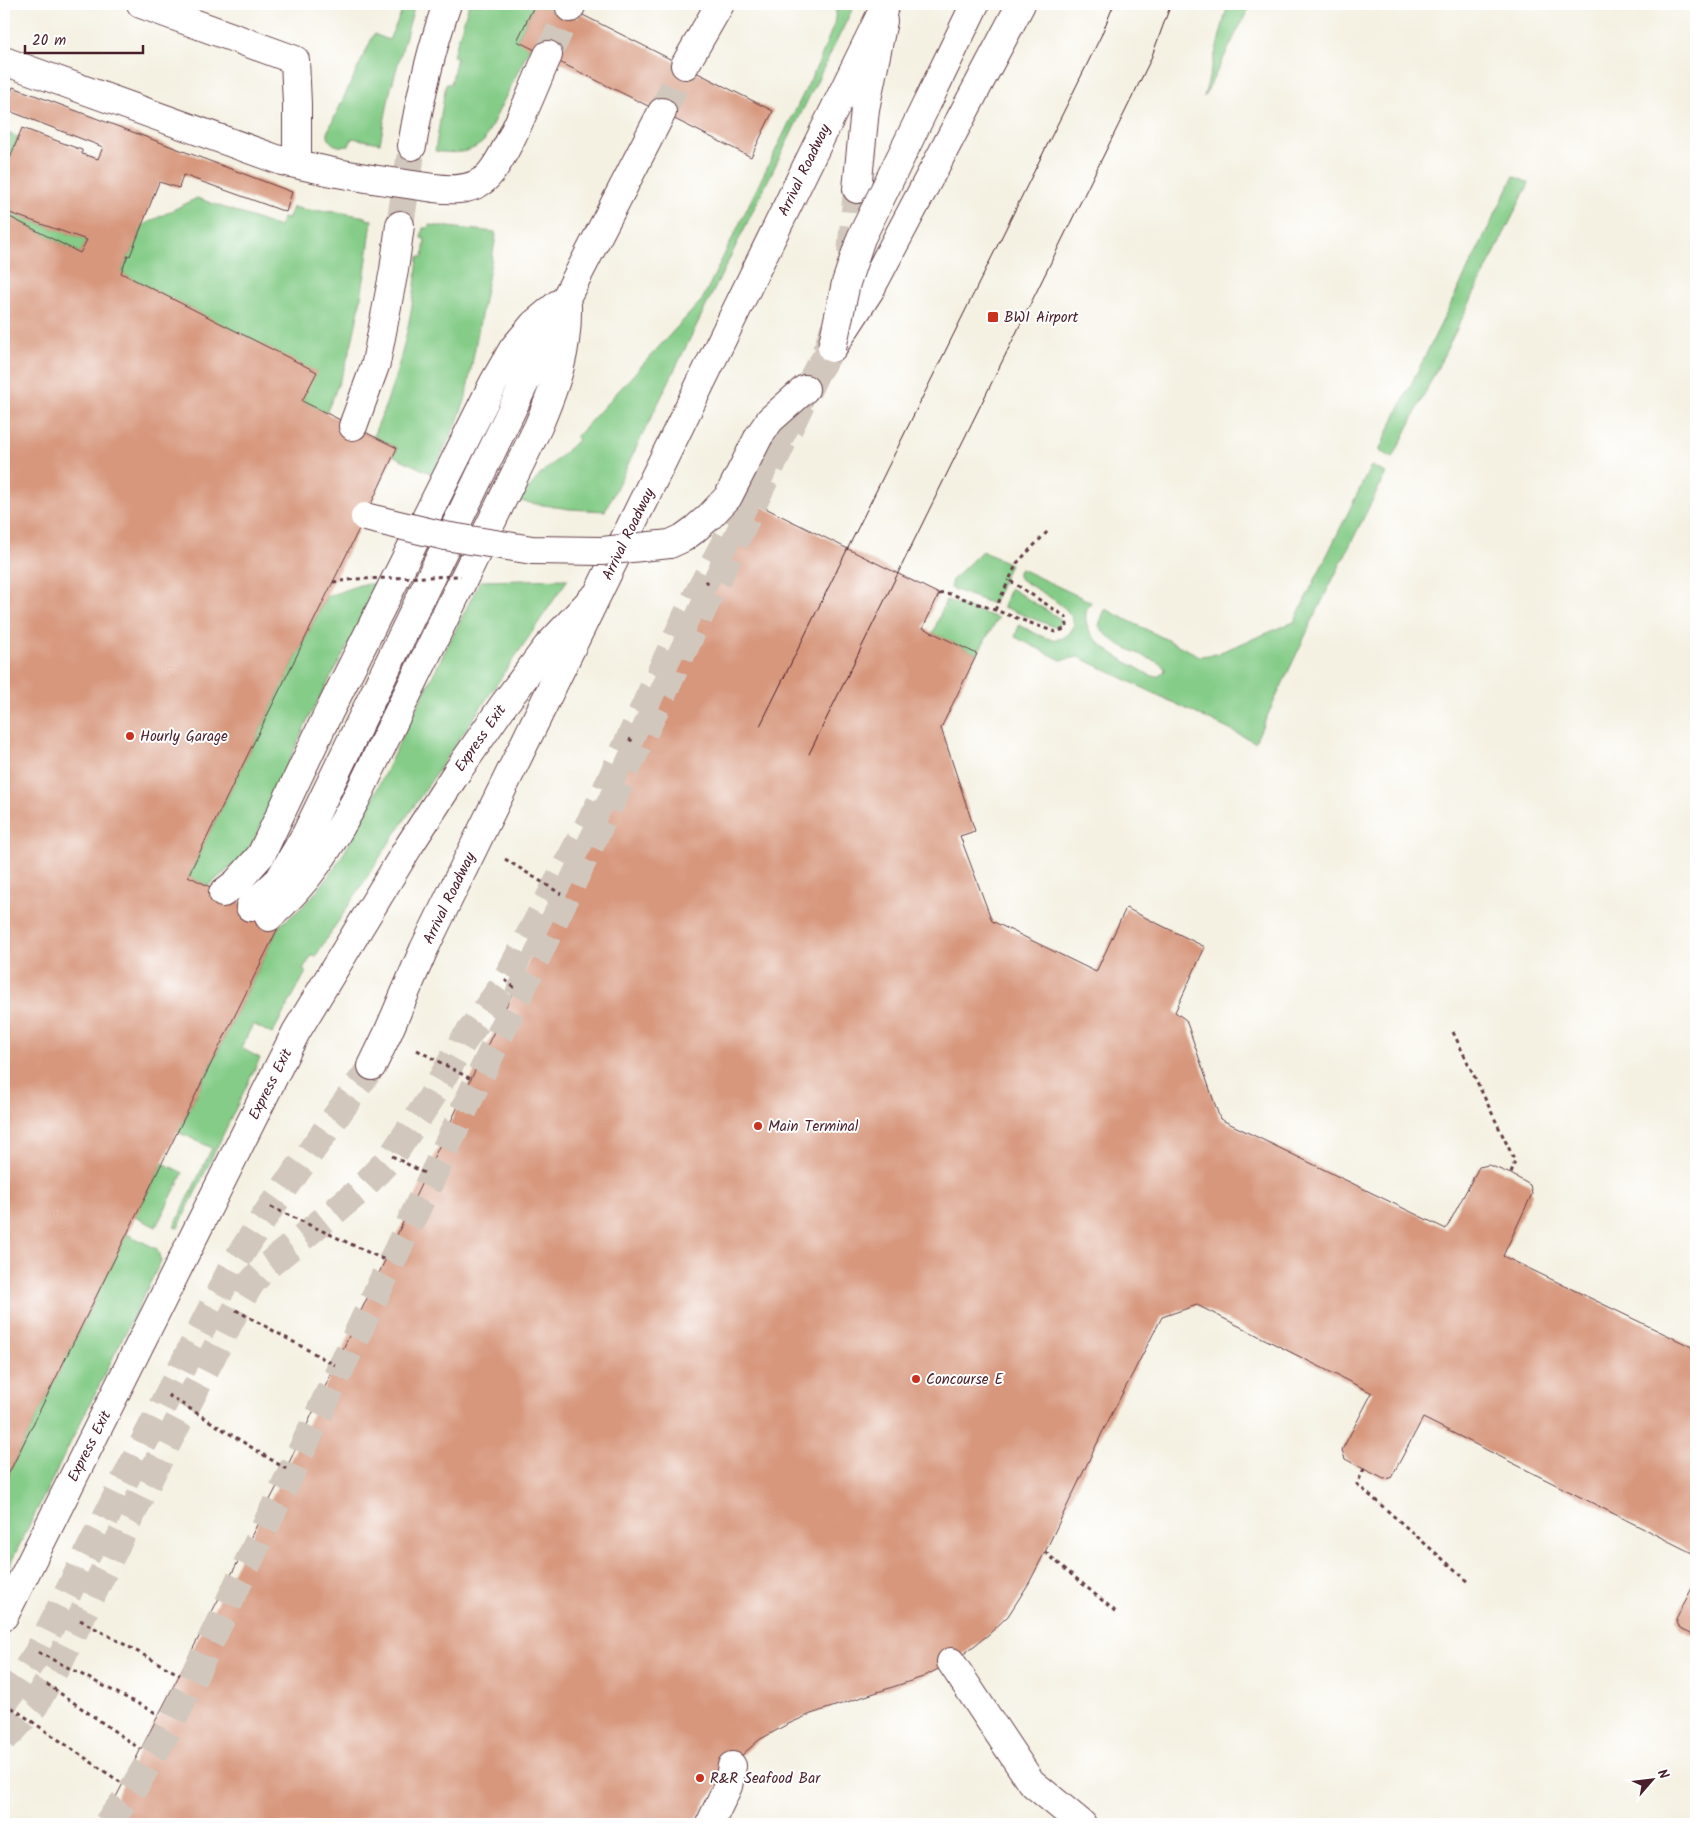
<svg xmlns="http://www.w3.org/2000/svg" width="1700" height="1828" viewBox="0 0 1700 1828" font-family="Kalam,sans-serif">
	<rect width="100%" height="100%" fill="#fff"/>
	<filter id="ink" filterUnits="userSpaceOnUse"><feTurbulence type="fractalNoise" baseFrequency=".02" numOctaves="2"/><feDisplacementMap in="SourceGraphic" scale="10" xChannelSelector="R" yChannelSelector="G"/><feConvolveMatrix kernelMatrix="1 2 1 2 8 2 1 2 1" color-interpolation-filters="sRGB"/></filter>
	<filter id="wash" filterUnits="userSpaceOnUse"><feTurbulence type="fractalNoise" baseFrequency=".0096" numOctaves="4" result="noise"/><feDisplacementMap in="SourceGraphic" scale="20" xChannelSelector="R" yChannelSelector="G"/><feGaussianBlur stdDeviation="1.12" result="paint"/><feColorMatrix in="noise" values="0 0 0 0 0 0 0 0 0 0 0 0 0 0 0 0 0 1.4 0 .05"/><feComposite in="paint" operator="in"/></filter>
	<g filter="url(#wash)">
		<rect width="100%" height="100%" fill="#f4f1e2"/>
		<path fill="#85cc88" stroke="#68765a" d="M388 4H415L390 92 380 143 352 138 349 146C338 148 326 144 328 131L374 34 389 40 402 11Z
			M469 4H535L517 40 530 47 484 141C470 154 454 154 435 151L446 84H451L457 57 453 56Z
			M837 4H855L605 511 569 509 518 501 540 475 578 440 576 437 702 300 819 62 834 24Z
			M1228 4H1251L1204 97Z
			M4 132 18 137 4 173Z
			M1514 176 1529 183 1393 458 1379 451 1387 433Z
			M197 198 279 227 283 218 288 219 293 207 306 210 338 212 366 217V219L372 220C367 260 362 299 353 338 347 364 337 389 326 413L302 401 316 372 121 273 128 255 130 256 143 225Z
			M4 211 87 240 80 253 4 214Z
			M429 225 495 232 496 236 465 401 457 422 432 474 394 456 397 448 373 436C398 380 413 319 418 257H423L425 239 421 238 423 228H428Z
			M1371 466 1386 473 1314 617 1255 742 1079 657 1061 660 1015 637 1019 625C1032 631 1053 646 1066 636 1095 614 1031 589 1018 577V571L1021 569 1091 602C1089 605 1086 609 1086 613 1081 643 1131 663 1151 676H1159L1164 672 1165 669 1161 664C1143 655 1107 643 1099 625L1105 609 1200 656 1216 654 1294 622Z
			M982 551 1010 564 993 604 950 588 952 580Z
			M568 579 393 837 315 957 312 955 303 970 306 972 272 1034 253 1024 241 1048 260 1058 178 1228 174 1227 212 1148 178 1132 280 925C340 884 371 800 402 737 428 685 454 633 480 581Z
			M382 583 308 719 253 843 243 857 208 886 188 876 326 597 359 585Z
			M1010 588 1059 618 1061 623 1055 627 1003 607Z
			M946 600 998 618 977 654 933 633Z
			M163 1163 183 1173 156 1227 135 1217Z
			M127 1234 157 1249 161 1261 4 1576V1483Z"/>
		<g id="blocks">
			<path fill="#d7977d" d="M535 4H561L773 111 751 157 517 41Z
				M13 87 292 192 286 212 183 175 179 188 159 182 130 256 128 255 121 273 317 372 302 401 397 448 365 517 188 876 281 922 4 1483V214L80 253 87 240 4 211V173L22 128 82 150V154L98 159 103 147 4 109Z
				M751 501 939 594 923 628 977 654 941 728 975 831 960 836 992 921 1096 972 1126 908 1205 947 1175 1012 1186 1020 1220 1119 1446 1229 1479 1167 1489 1165 1511 1174 1530 1185 1532 1194 1503 1256 1696 1349V1555L1423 1418 1391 1478 1384 1479 1364 1469 1345 1459 1342 1450 1372 1393 1197 1305 1162 1317 1103 1431 1045 1552 1029 1583 1008 1616 988 1635 961 1656 942 1667 923 1677 811 1714 786 1725 759 1740 741 1756 706 1801 694 1824H102L286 1469 471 1079Z
				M1696 1580V1637L1680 1629 1676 1619Z"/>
		</g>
	</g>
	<g filter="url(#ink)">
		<use href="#blocks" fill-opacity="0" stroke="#643e46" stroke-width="1"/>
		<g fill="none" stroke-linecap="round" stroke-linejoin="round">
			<path stroke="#d2c7bd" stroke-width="28" stroke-dasharray="28 14" stroke-linecap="butt" d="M548 55 570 8
				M662 112 685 65
				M400 225 412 146
				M851 254 857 189
				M107 1824 132 1791 171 1724 828 347 836 322"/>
			<path stroke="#d2c7bd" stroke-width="28" stroke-dasharray="28 14" stroke-linecap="butt" d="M4 1703 38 1652 234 1264 271 1207 372 1066
				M4 1738 12 1731 35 1705 59 1662 150 1477 242 1298 251 1283 267 1266 358 1192 392 1156 431 1098 462 1043 502 987 599 805 687 615 805 389 832 348"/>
			<defs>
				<path id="minor" d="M141 4 295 60 297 104V164
					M570 8 572 4
					M4 61 282 161 337 173 372 179
					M685 65 720 4
					M412 146C420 97 431 50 447 4
					M434 188C450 190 468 191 482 181 504 167 535 83 548 55
					M857 189 865 109 883 21
					M353 426 376 363 394 270 400 225
					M759 436 770 420 805 389
					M223 893 236 883 261 855 324 722 494 382 513 349 534 324 558 304
					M250 907 279 880 306 834 567 296 662 112
					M269 917C308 883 331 846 355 801L538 427C556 384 568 353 567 305
					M4 1616 296 1032 409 846 457 772 502 707 547 647 592 599
					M951 1662 1031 1782 1082 1824
					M710 1824 728 1786 732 1766"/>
				<path id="major" d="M833 347 870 290 1021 4
					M372 1066 387 1035 424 949 886 4"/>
				<path id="highway" d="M932 93 975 4"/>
			</defs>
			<use href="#minor" stroke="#643e46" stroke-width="30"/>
			<use href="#major" stroke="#643e46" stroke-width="30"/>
			<use href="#highway" stroke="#643e46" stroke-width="30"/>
			<path stroke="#643e46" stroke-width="3" stroke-dasharray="4 4" stroke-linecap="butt" d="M705 581 710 584
				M939 594 946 593 954 595 1055 632 1065 629 1067 626 1066 617 1009 580 1017 563 1048 531
				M995 610 1009 580
				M629 739 634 742
				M505 859 561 894
				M505 980 515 988
				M1453 1032 1515 1161 1511 1174
				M417 1050 471 1079
				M392 1156 426 1174
				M271 1207 385 1260
				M236 1310 335 1365
				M168 1395 286 1469
				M1364 1469 1357 1484 1470 1583
				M1045 1552 1116 1612
				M80 1620 180 1675
				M38 1652 158 1714
				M47 1684 140 1749
				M5 1703 123 1784"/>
			<use href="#minor" stroke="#fff" stroke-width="28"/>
			<use href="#major" stroke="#fff" stroke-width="28"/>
			<use href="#highway" stroke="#fff" stroke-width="28"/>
			<path stroke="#4a1f2b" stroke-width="1" d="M760 726 1101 36 1114 4
				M809 754 1150 61 1171 4"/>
			<defs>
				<path id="minor-bridge" d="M372 179 434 188
					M365 517 445 536 532 550 602 551 670 544 683 538 694 530 710 516 728 497 759 436"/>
				<path id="highway-bridge" d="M832 348 846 283 861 238 932 93"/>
			</defs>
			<use href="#minor-bridge" stroke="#643e46" stroke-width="30" stroke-linecap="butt"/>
			<use href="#highway-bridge" stroke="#643e46" stroke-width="30" stroke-linecap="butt"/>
			<path stroke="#643e46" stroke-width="3" stroke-dasharray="4 4" stroke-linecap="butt" d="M333 582 356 579 461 576"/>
			<use href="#minor-bridge" stroke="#fff" stroke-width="28"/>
			<use href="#highway-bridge" stroke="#fff" stroke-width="28"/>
		</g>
	</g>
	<g fill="#c8321e" stroke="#fff" stroke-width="2">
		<rect x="987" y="311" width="12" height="12" rx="2.5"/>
		<circle cx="130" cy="736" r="5"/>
		<circle cx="758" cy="1126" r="5"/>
		<circle cx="916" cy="1379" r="5"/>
		<circle cx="700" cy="1778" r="5"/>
	</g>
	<g text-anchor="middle" stroke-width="4" stroke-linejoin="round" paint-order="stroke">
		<g font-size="15" fill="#4a1f2b" stroke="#fff">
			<text transform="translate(804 170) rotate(-64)" y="5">Arrival Roadway</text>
			<text transform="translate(628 534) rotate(-64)" y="5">Arrival Roadway</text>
			<text transform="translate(480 738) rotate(-55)" y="5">Express Exit</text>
			<text transform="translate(449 898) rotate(-64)" y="5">Arrival Roadway</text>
			<text transform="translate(270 1084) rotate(-63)" y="5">Express Exit</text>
			<text transform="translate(89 1446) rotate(-63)" y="5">Express Exit</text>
		</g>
		<g font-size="15" fill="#4a1f2b" stroke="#fff" text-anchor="start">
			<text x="1004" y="322">BWI Airport</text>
			<text x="140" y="741">Hourly Garage</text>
			<text x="768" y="1131">Main Terminal</text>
			<text x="926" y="1384">Concourse E</text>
			<text x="710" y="1783">R&amp;R Seafood Bar</text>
		</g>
	</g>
	<rect width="1700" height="1828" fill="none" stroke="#fff" stroke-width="20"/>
	<g transform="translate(1652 1780) rotate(62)" stroke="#ffffff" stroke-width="4" paint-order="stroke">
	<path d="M0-4L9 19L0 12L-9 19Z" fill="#4a1f2b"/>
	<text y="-8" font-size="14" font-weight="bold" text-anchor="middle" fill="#4a1f2b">N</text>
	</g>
	<path d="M25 45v8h118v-8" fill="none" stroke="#4a1f2b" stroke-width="2.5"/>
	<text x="32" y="45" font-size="15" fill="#4a1f2b" stroke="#ffffff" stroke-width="4" paint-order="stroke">20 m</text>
</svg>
